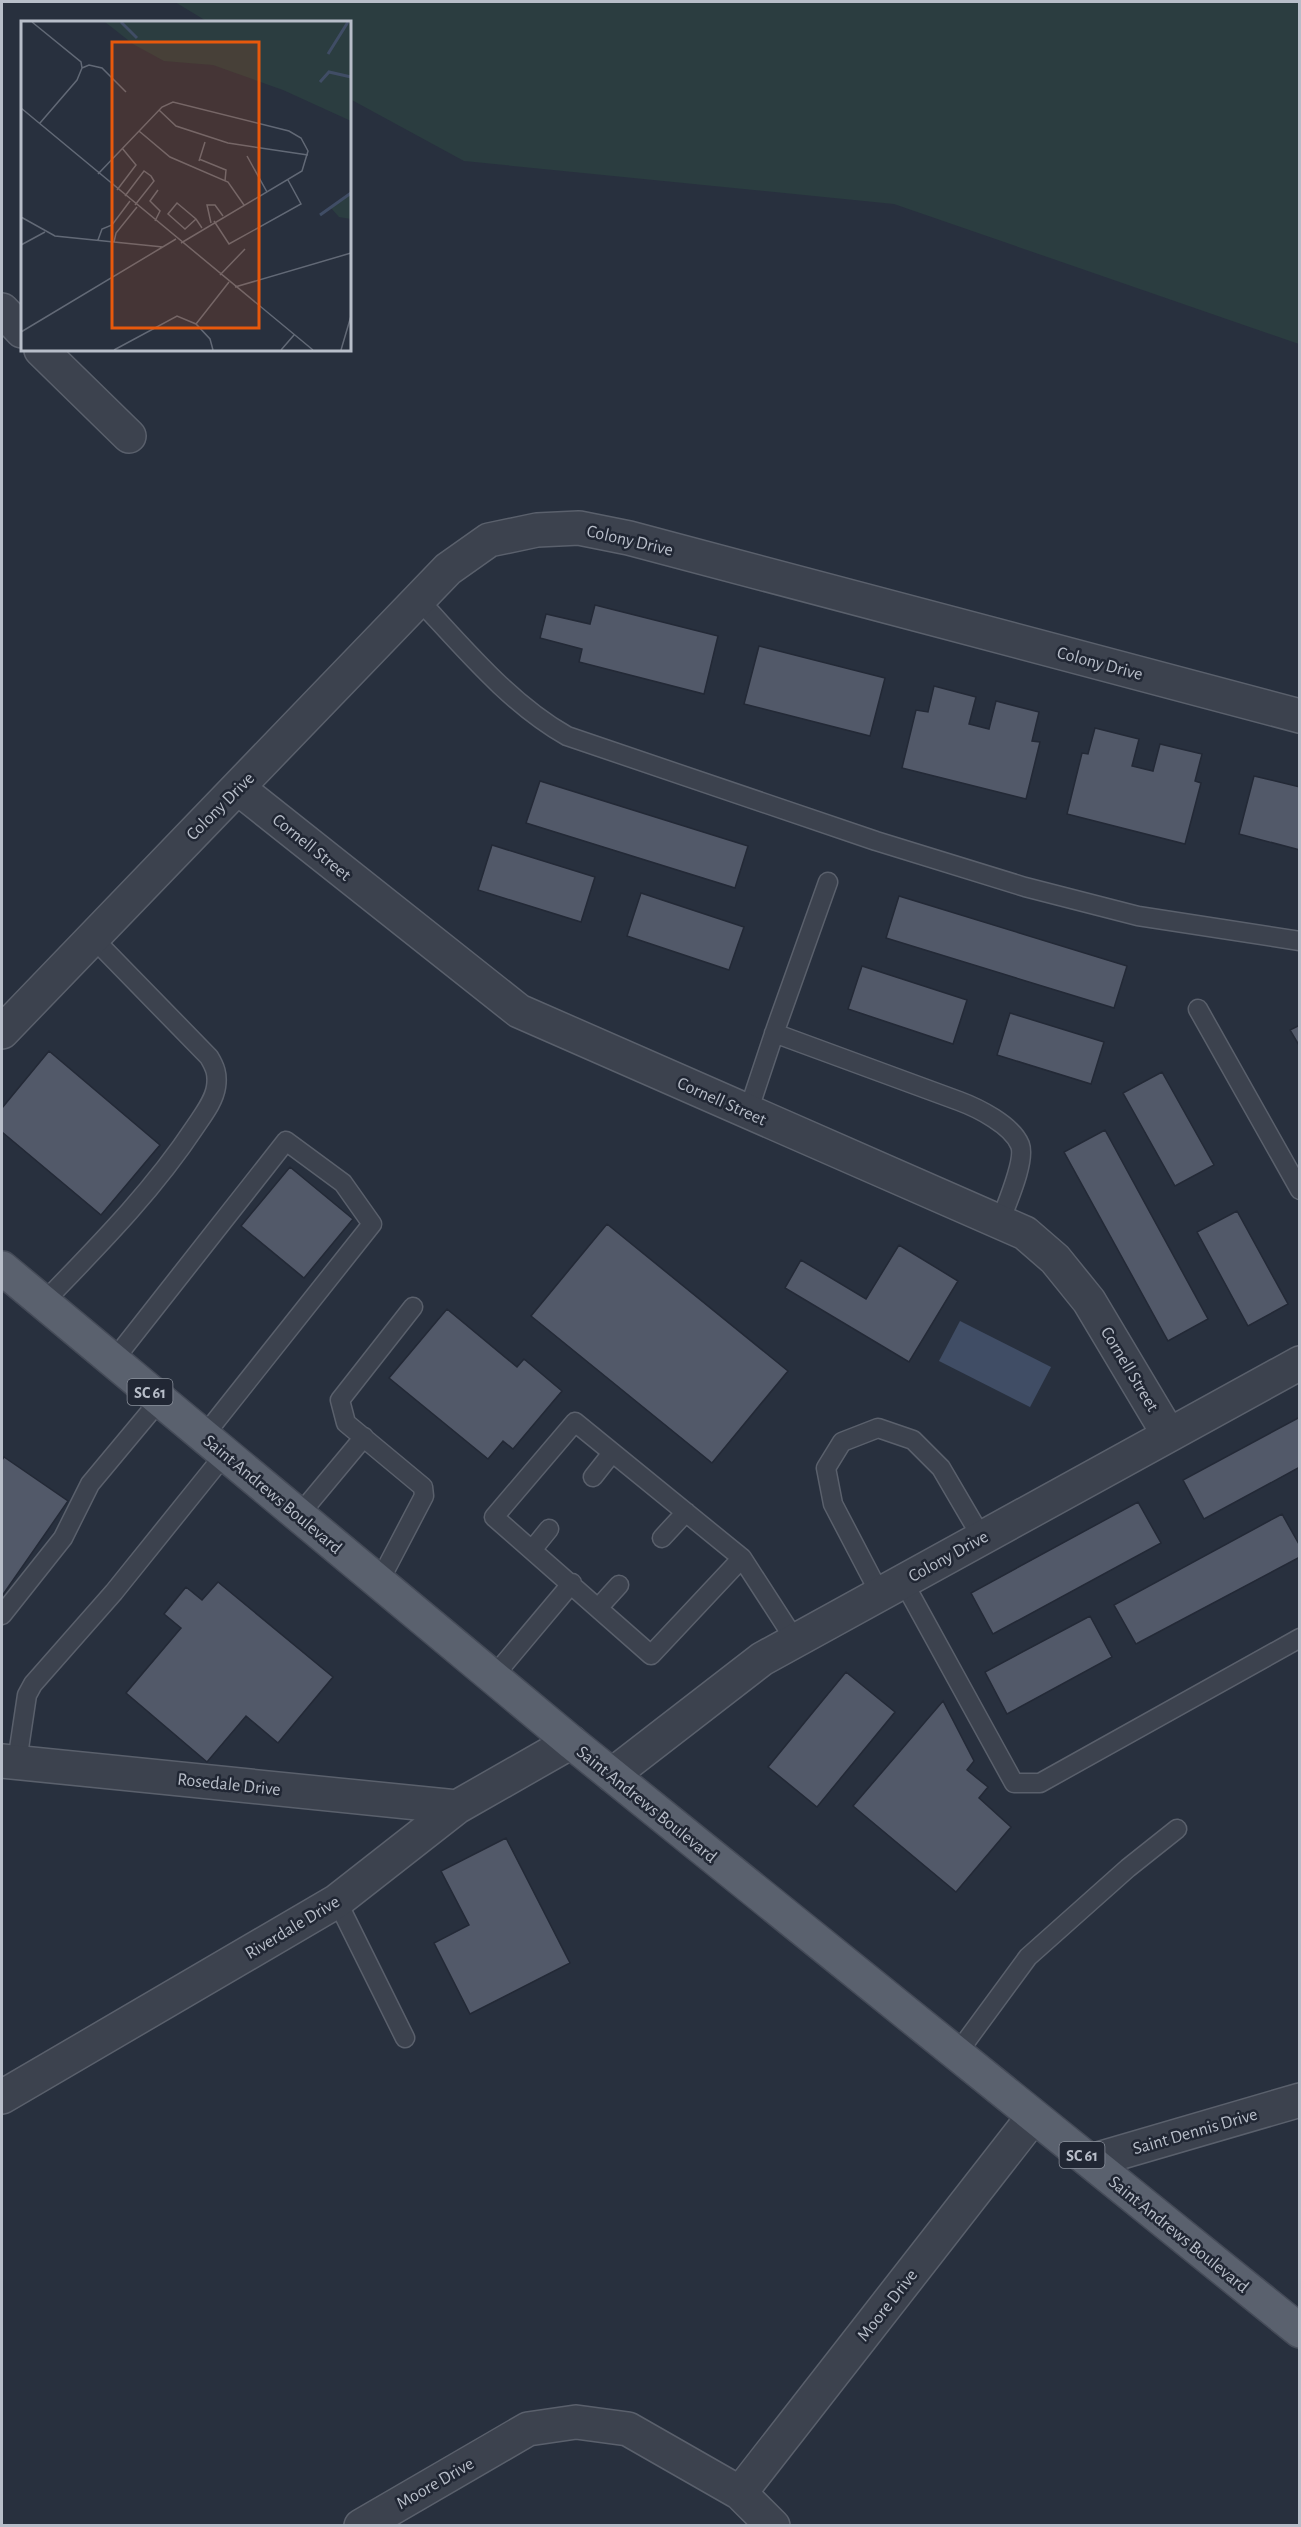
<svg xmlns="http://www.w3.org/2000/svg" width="1301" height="2527" viewBox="0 0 1301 2527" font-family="'Alegreya Sans',sans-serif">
	<rect width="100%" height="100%" fill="#28303e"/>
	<path fill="#2b3d40" d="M175 2H1299V344L894 204 464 161 350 99V22H208Z"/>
	<path fill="#404d65" d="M960 1321 1051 1367 1030 1407 939 1361Z"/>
	<path fill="#525969" stroke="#232936" stroke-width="1.5" d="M595 605 718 636 704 694 579 662 582 649 540 638 546 614 590 624Z
		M759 646 885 678 870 736 744 704Z
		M934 686 976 697 969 724 989 729 996 701 1039 712 1032 741 1040 742 1026 799 902 768 916 710 928 712Z
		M1095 728 1139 739 1132 766 1153 771 1160 744 1202 754 1195 781 1201 783 1185 844 1067 814 1082 753 1088 754Z
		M1254 776 1300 787V850L1239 834Z
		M540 781 748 846 735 888 526 823Z
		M492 845 595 877 581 922 478 890Z
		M641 893 744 927 729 970 627 936Z
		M899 896 1127 966 1114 1008 886 938Z
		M862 966 967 1000 953 1044 848 1009Z
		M1010 1013 1104 1042 1091 1084 997 1055Z
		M1300 1025V1047L1290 1030Z
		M49 1051 160 1145 101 1215 2 1132V1108Z
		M1162 1072 1214 1165 1175 1186 1123 1093Z
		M1105 1130 1208 1319 1168 1341 1064 1152Z
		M290 1167 353 1219 304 1278 241 1226Z
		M1237 1211 1288 1304 1248 1326 1197 1232Z
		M607 1224 788 1371 712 1463 531 1316Z
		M899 1245 958 1281 909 1362 785 1288 801 1260 866 1299Z
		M447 1309 517 1367 524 1359 562 1391 513 1449 503 1441 488 1459 389 1378Z
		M1300 1417V1467L1204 1519 1183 1480Z
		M4 1457 68 1501 2 1596V1460Z
		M1138 1502 1161 1543 993 1634 971 1593Z
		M1282 1514 1300 1546V1557L1136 1644 1114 1605Z
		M218 1582 333 1677 278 1743 246 1716 207 1762 126 1693 181 1628 164 1614 186 1587 202 1600Z
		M1090 1616 1112 1657 1007 1714 985 1672Z
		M846 1672 895 1712 817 1807 768 1767Z
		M943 1701 974 1761 967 1770 988 1787 979 1798 1011 1827 956 1892 853 1806Z
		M506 1838 570 1963 470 2014 434 1943 469 1925 441 1871Z"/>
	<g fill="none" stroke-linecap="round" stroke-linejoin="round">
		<defs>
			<path id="service" d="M419 600C464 648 509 703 567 736L876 841 1025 887 1138 916 1300 941
				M1198 1009 1300 1190
				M774 1033 959 1101C978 1108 1012 1125 1020 1145 1026 1161 1006 1205 1000 1222
				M748 1112 776 1028 828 882
				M43 1303C97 1247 152 1192 195 1127 203 1115 214 1101 216 1087 218 1074 215 1067 209 1057L91 936
				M113 1361 286 1141 343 1183 372 1224 203 1437
				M593 1477 612 1453
				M299 1515 364 1437
				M662 1538 686 1512
				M532 1550 549 1529
				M742 1558 651 1655 494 1517 575 1422 742 1558 795 1640
				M903 1581 1014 1783H1040L1300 1638
				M379 1582 424 1496 423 1487 346 1423 340 1400 413 1307
				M880 1594 833 1504 826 1468 842 1442 878 1428 913 1440 941 1468 982 1538
				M599 1607 619 1585
				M2 1615 63 1538 90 1484 160 1400
				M493 1677 572 1583
				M17 1762 27 1695 33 1684 114 1592 225 1454
				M337 1901 405 2038
				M956 2055 1028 1957 1128 1868 1177 1829"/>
			<path id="minor" d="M2 310 22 331
				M41 350 129 436
				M238 788 519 1011 1025 1233 1055 1259 1089 1301 1169 1435
				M2 1032 448 569 489 540 537 530 579 528 629 538 1300 716
				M2 1761 457 1807
				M612 1775 762 1659 1300 1363
				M2 2097 337 1901 457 1807 571 1742
				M1091 2161 1300 2100
				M740 2493 1033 2117
				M361 2526 528 2429 576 2422 628 2429 740 2493 773 2526"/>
			<path id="primary" d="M2 1268 571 1742 1300 2331"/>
		</defs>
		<use href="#service" stroke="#5a606c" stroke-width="21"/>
		<use href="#minor" stroke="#5a606c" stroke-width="36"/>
		<use href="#primary" stroke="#454b58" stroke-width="36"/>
		<use href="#service" stroke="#3c424e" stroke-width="18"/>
		<use href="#minor" stroke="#3c424e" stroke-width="33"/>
		<use href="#primary" stroke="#5a616e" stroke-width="33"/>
	</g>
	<g text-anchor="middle" stroke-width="5" stroke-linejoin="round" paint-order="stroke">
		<g fill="#212734" stroke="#8b919c" stroke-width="1.5">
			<rect x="127.5" y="1379" width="45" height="26" rx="4.5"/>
			<rect x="1059.5" y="2142" width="45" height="26" rx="4.5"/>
		</g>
		<g font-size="16" font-weight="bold" fill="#b8bec9">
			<text x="150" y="1398">SC 61</text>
			<text x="1082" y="2161">SC 61</text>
		</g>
		<g font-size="18" fill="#b8bec9" stroke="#212734">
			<text transform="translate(630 540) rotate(13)" y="6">Colony Drive</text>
			<text transform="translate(1100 663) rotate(15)" y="6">Colony Drive</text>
			<text transform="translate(220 806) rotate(-45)" y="6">Colony Drive</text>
			<text transform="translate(312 847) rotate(39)" y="6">Cornell Street</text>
			<text transform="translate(722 1101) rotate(24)" y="6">Cornell Street</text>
			<text transform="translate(1130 1369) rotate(59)" y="6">Cornell Street</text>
			<text transform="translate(273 1494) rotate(40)" y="6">Saint Andrews Boulevard</text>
			<text transform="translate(948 1556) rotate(-29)" y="6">Colony Drive</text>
			<text transform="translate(229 1784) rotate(6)" y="6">Rosedale Drive</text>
			<text transform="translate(647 1804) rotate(39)" y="6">Saint Andrews Boulevard</text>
			<text transform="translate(292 1927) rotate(-31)" y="6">Riverdale Drive</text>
			<text transform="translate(1195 2131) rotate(-16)" y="6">Saint Dennis Drive</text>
			<text transform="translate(1179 2234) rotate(39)" y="6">Saint Andrews Boulevard</text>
			<text transform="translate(887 2305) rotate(-52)" y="6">Moore Drive</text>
			<text transform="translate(435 2483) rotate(-30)" y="6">Moore Drive</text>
		</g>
	</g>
	<g transform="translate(21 21)">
		<rect width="330" height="330" fill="#28303e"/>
		<path d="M84 1H330V100L262 69 192 44 143 40 112 23ZM330 172V198L318 196 310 187Z" fill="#2b3d40"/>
		<path fill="none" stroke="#404d65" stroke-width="3" d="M100 1 116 17M307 33 327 1M299 61 308 51 330 56M299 194 330 172"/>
		<path fill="none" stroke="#626976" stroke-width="1.5" d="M11 1 60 41 61 47 56 59 19 102M61 47 68 44 81 47 105 71M0 87 292 329M138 89 155 105 207 122 287 134M118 110 149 136 207 161 223 184M226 135 246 171M178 138 205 149 204 160M178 140 184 121M77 153 141 86 152 81 268 110 280 117 287 130 281 150 160 222M96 169 115 144 101 127M104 175 123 150 130 155 133 160 114 184M0 196 34 215 142 226M175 198 164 208 147 193 156 182 175 198 181 207M134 200 139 190 129 180 137 169M193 200 208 223 280 183 267 159M190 202 186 184H194L202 195M77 219 81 208 91 204 109 180M93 221 95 212 116 186M0 224 24 211M199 254 224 228M214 266 330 232M175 303 208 261M0 311 155 218M93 329 156 295 175 303 189 318 192 329M260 329 273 314M320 329 330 295"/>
		<path fill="#e8590c" fill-opacity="0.15" stroke="#e8590c" stroke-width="3" d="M91 21H238V307H91Z"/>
		<rect width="330" height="330" fill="none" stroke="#b8bec9" stroke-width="3"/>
	</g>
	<rect width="1301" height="2527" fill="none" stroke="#b8bec9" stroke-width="6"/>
</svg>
